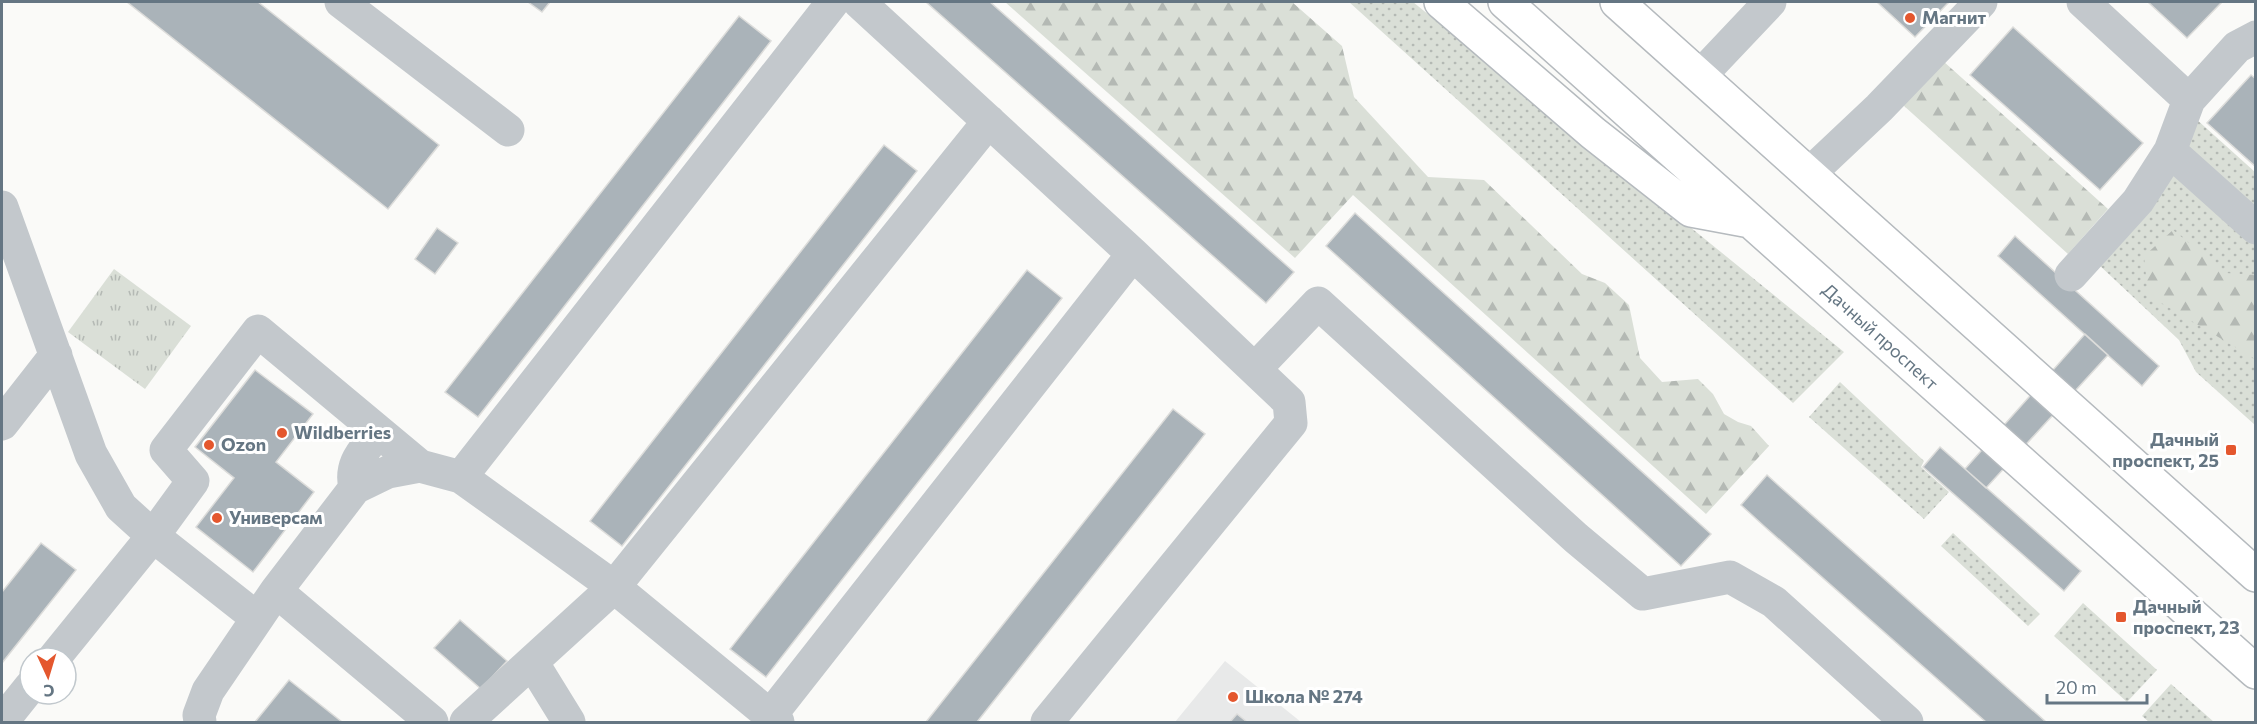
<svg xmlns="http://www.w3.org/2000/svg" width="2257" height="724" viewBox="0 0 2257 724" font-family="Commissioner,sans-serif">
	<defs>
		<pattern id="grass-dots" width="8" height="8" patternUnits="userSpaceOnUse" patternTransform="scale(1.5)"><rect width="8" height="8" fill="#dadfd7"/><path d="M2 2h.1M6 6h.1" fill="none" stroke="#b4b9b4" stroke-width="1.8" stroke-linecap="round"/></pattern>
		<pattern id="forest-firs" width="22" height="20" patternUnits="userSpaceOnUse" patternTransform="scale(1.5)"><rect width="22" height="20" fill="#dadfd7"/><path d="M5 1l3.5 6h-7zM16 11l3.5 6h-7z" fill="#b4b9b4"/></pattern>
		<pattern id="park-tufts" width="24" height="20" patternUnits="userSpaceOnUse" patternTransform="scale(1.5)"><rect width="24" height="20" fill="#dadfd7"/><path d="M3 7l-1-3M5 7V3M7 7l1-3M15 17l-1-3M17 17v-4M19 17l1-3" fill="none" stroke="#b4b9b4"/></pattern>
	</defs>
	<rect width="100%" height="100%" fill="#fafaf8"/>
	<path fill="#e8e9e9" d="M1225 661 1301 722H1175Z"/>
	<path fill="url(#grass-dots)" d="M1349 2H1413L1844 352 1793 403Z
		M2195 118 2255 172V425L2196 372 2179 340 2098 264Z
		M1840 382 1924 461 1921 467 1949 492 1924 519 1809 417Z
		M1953 533 2040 614 2028 626 1941 546Z
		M2083 603 2157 670 2127 702 2054 636Z
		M2171 684 2214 722H2149L2142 716Z"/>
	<path fill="url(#forest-firs)" d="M1005 2H1292L1342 46 1354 97 1428 177 1484 180 1582 274 1605 283 1629 305 1640 358 1662 382 1698 379 1713 394 1724 414 1738 422 1751 426 1769 446 1706 514 1353 195 1295 258Z
		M1943 61 2108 209 2068 254 1903 105Z
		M2173 230 2226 273 2255 275V359L2148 295 2144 256Z"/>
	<path fill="url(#park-tufts)" d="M114 269 191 326 145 389 68 332Z"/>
	<path fill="#aab3b9" stroke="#dcdcda" stroke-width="1.5" d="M127 2H258L439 145 388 209Z
		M528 2H550L542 12Z
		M926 2H990L1294 272 1266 303Z
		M1877 2H1949L1915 37Z
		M2148 2H2222L2187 38Z
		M739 16 771 41 478 417 445 392Z
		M2013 27 2143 143 2100 190 1970 75Z
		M2251 75 2256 79V167L2207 123Z
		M884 145 917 171 622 546 590 521Z
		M1355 213 1711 534 1681 566 1326 246Z
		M437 228 458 243 435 274 415 259Z
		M2015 236 2159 366 2142 386 1998 256Z
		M1027 270 1062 298 766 677 730 649Z
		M2085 334 2108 355 1986 488 1965 469Z
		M255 370 313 414 276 462 314 492 253 572 196 527 234 478 195 447Z
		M1173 409 1205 434 1187 457 977 722H926Z
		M1940 447 2081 571 2064 591 1923 467Z
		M1767 475 1778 485 2046 722H1986L1764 526 1741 505Z
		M41 543 76 570 2 663V592Z
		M460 620 507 661 481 689 434 648Z
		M289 680 342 722H255Z
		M1237 714 1247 722H1230Z"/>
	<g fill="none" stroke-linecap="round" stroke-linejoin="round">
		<defs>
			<path id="major" d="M1441 2 1593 133 1691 210 1750 221
				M1505 2 2256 672
				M1617 2 2256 575"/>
		</defs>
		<use href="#major" stroke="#b5babe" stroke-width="36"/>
		<path stroke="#c3c8cc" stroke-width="33" d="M341 2 508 130
			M859 2 1133 254 1289 402 1291 423 1047 722
			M2083 2 2189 100 2237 47 2256 37
			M1700 76 1770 2
			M2170 151 2256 228
			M1809 174 1879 108 1981 2
			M2 207 91 454 121 507 153 536 257 618
			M2071 275 2138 201 2170 151 2189 100
			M1255 369 1318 303 1576 538 1643 594 1730 577 1774 602 1907 722
			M2 424 56 355
			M461 477 833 2
			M355 488C349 463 364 451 378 432
			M276 591 432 722
			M54 658 153 536 193 481 166 450 258 331 420 466 461 477 614 587 778 722
			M532 662 569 722
			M770 716 1133 254
			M2 722 30 687
			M200 722 199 715 208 691 276 591 355 488 388 472 420 466
			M466 722 614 587 989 121"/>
		<use href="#major" stroke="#fff" stroke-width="33"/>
	</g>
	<g fill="#e4572e" stroke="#fff" stroke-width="2">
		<circle cx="1910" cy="18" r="6"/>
		<circle cx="282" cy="433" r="6"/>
		<circle cx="209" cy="445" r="6"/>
		<rect x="2225" y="444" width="12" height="12" rx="3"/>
		<circle cx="217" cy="518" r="6"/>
		<rect x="2115" y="611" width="12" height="12" rx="3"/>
		<circle cx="1233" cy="697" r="6"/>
	</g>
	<g text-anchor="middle" stroke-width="6" stroke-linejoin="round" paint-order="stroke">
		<g font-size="18" font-weight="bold" fill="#657683" stroke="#fff" text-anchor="start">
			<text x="1922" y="24">Магнит</text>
			<text x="294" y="439">Wildberries</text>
			<text x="2219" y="446" text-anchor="end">Дачный<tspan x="2219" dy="21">проспект, 25</tspan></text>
			<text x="221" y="451">Ozon</text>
			<text x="229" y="524">Универсам</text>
			<text x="2133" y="613">Дачный<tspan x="2133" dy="21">проспект, 23</tspan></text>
			<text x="1245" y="703">Школа № 274</text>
		</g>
		<g font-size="18" fill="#657683" stroke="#fff">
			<text transform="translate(1880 337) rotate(42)" y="6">Дачный проспект</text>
		</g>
	</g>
	<rect width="2257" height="724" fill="none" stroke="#657683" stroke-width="6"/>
	<g transform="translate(48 676) rotate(176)"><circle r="28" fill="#ffffff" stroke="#c1c8cd" stroke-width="1.5"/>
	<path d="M0-4.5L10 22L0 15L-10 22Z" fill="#e4572e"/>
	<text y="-9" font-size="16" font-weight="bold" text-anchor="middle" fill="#657683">С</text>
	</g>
	<path d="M2047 694v9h100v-9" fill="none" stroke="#657683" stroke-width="3"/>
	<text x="2056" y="694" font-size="18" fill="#657683" stroke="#ffffff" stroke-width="4.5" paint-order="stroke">20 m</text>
</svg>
